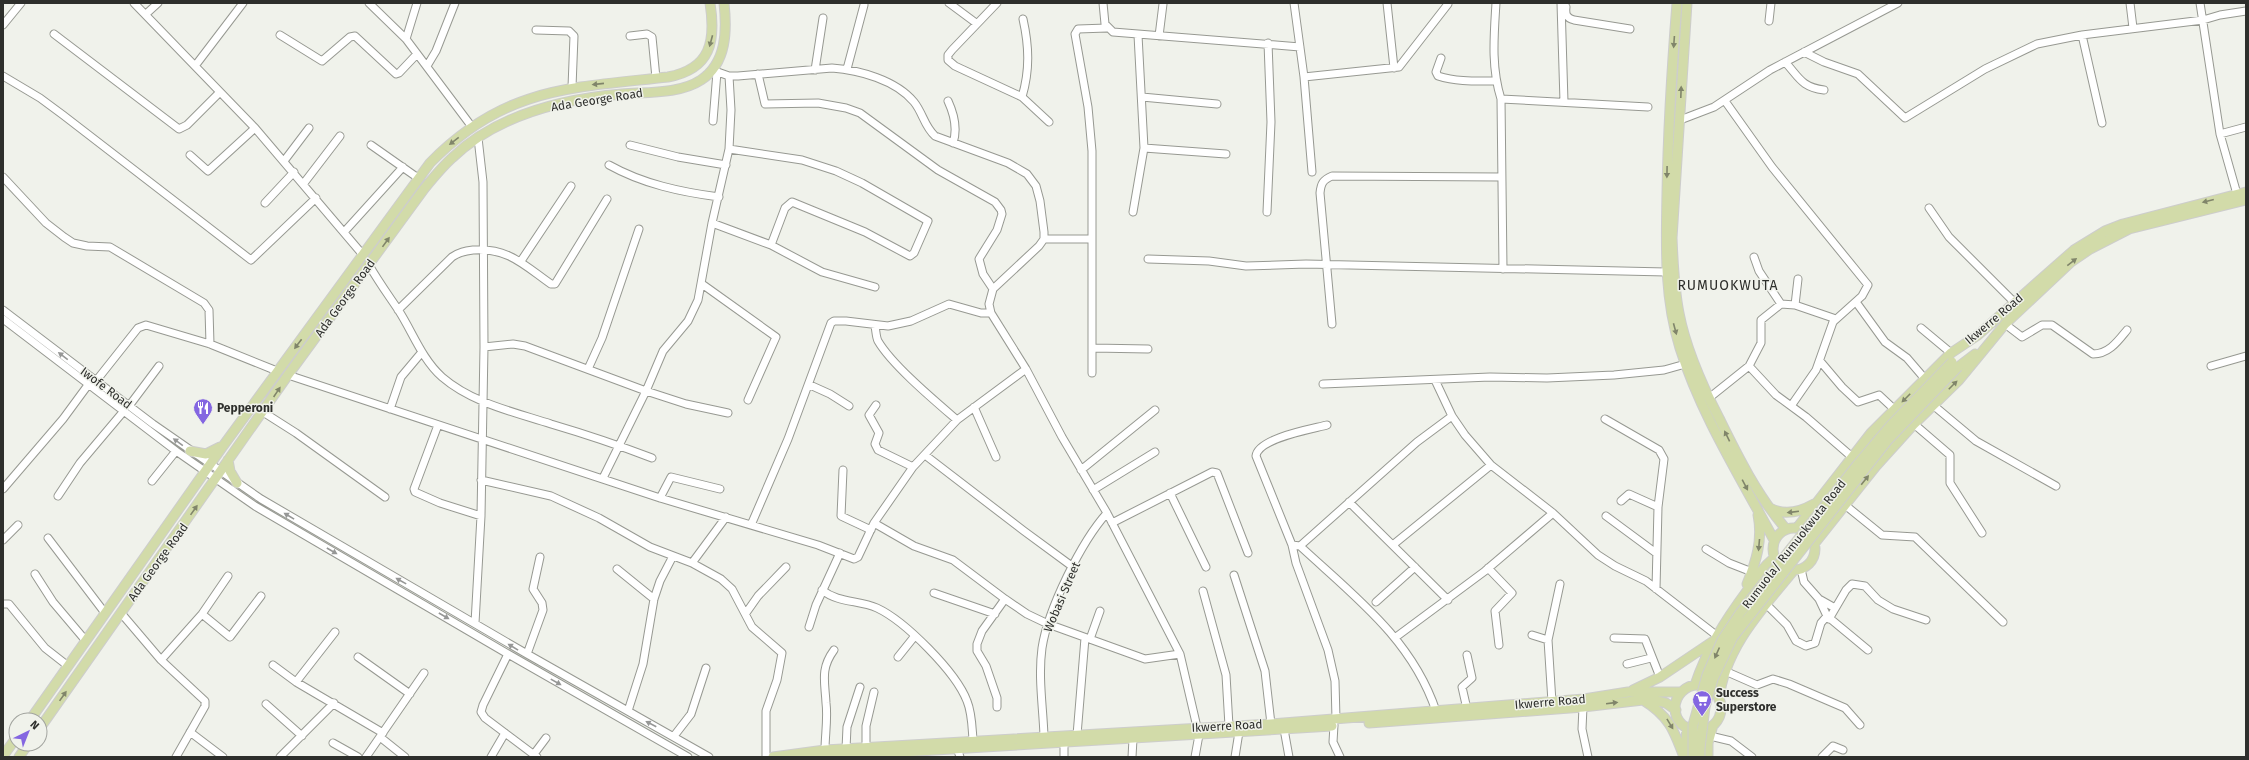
<svg xmlns="http://www.w3.org/2000/svg" width="2249" height="760" viewBox="0 0 2249 760" font-family="'Fira Sans',sans-serif">
	<rect width="100%" height="100%" fill="#f0f2eb"/>
	<g fill="none" stroke-linecap="round" stroke-linejoin="round">
		<defs>
			<path id="minor" d="M134 3 255 128 363 255
				M369 3 406 39 472 127
				M949 3 976 23
				M997 3 952 50 948 55V60L955 66 1022 97 1049 122
				M1103 3 1105 24 1113 32 1300 47
				M1294 3 1304 77 1312 172
				M1387 3 1394 68
				M1496 3C1494 36 1491 67 1501 99L1503 269
				M1561 3 1564 102
				M2130 3 2133 28
				M2200 3 2220 134 2237 194
				M1566 7C1565 15 1567 18 1574 20L1630 29
				M146 14 158 3
				M1769 21 1771 3
				M3 25 21 3
				M536 30 569 31 574 36 572 87
				M54 34 179 129 187 125 220 92
				M280 35 322 61 350 37 355 36 396 74 399 73 417 54
				M2082 35 2102 123
				M630 36 647 34 652 37 656 78
				M1159 36 1163 4
				M406 39 417 3
				M1804 52 1824 62 1858 74 1905 118 1985 69 2037 44 2082 35 2203 20 2220 15 2246 11
				M1441 58 1436 72 1438 76C1457 82 1476 81 1495 81
				M1785 62C1799 77 1801 87 1824 90
				M195 66 243 3
				M427 66 436 51 455 3
				M847 69 864 5
				M712 70 729 76H738L832 68C859 70 896 80 914 102 923 113 924 126 935 136L1008 163 1027 174 1036 186 1040 201 1044 232V239L1039 246 993 289 989 304 991 313 1026 369 1062 437 1107 513 1180 654 1197 727
				M815 70 823 18
				M758 74 765 104 818 103 846 108 860 113 938 170 995 202 1001 210 1002 214 997 230 979 259 983 274 993 289
				M3 76 40 98 63 115 251 260 316 198
				M1304 77 1399 67 1448 4
				M1022 97C1030 70 1029 46 1023 19
				M1142 97 1217 104
				M1501 99 1648 107
				M948 101C954 114 958 128 953 143
				M1725 101 1772 167 1868 285 1862 296 1833 322 1816 370 1791 406
				M1680 120 1714 107 1770 70 1898 3
				M713 121 717 72
				M2220 134 2246 127
				M371 145 418 178
				M630 145 678 157 726 165
				M1144 148 1226 154
				M729 149 802 160 836 171 862 183 928 221 914 253 910 256 865 232 792 202 785 208 771 245
				M190 155 208 171 255 128
				M284 161 309 128
				M609 165C643 184 681 192 719 197
				M3 177 46 223 64 237 73 243 87 246 110 247 204 303 209 310 210 344
				M304 183 340 136
				M265 203 294 172
				M1929 208 1949 237 2015 303
				M1133 212 1144 148 1138 35
				M1267 212 1271 122 1268 43
				M712 223 771 245 822 272 875 287
				M345 231 403 167
				M1044 239H1092
				M1754 257 1759 271 1781 304
				M1148 259 1209 261 1246 266 1306 264 1666 272
				M521 261 571 186
				M369 265C378 281 389 296 399 311 413 333 422 359 442 377 472 403 514 412 551 424 585 434 618 445 652 458
				M702 284 776 337 748 400
				M1856 302 1885 342 1907 358 1925 379
				M1795 305 1798 279
				M3 310 153 424 261 499 527 654 709 757
				M398 310 452 257C459 252 465 251 473 250 508 247 525 266 551 284H555L607 199
				M3 319 176 451 255 506 508 654 688 757
				M1332 324 1320 193C1321 183 1323 180 1332 176L1501 177
				M2005 324 2022 337 2042 325H2052L2093 354C2109 354 2118 341 2127 330
				M875 326C876 331 876 337 878 341 892 365 935 401 957 420
				M1921 328 1951 353
				M484 347 513 344 525 346 646 391 686 404 728 413
				M1093 348 1148 349
				M1820 361 1842 387 1858 402 1879 395 1895 410
				M1749 366 1776 395 1806 417 1852 457
				M2211 366 2246 356
				M588 369 602 338 639 229
				M1092 373V151L1088 107 1075 34 1078 29 1107 28
				M288 375 660 498 818 545 854 559 858 557 874 523 913 467 957 420 1026 369
				M1435 380 1452 416 1465 435 1491 465 1553 513 1598 555 1615 566 1646 581 1716 635
				M96 381 138 328 146 325 210 344 277 371
				M1323 384 1490 377 1547 378 1614 375 1664 370 1689 363
				M810 385 830 394 849 406
				M1709 398 1749 366 1761 343V320L1781 304 1795 305 1836 319
				M876 405 869 415 879 433 875 444 878 450 913 467
				M1933 405 1976 441 2056 486
				M129 406 159 366
				M974 407 996 457
				M390 409 401 377 422 352
				M263 412 296 433 385 497
				M1605 419 1659 450 1664 459 1658 507 1656 589
				M1914 424 1950 455V483L1982 533
				M438 425 414 489 415 492 440 503 481 516
				M1327 425C1312 429 1258 438 1256 456L1292 545 1296 563 1328 650 1335 681 1336 719
				M925 455 1024 531 1073 567
				M843 470 841 516 871 530
				M1081 470 1155 410
				M603 478 646 391 663 351 688 321 698 300 712 223 729 149 731 110 729 76
				M481 480 551 496 599 518 650 547 692 563 721 579 732 589 752 627 782 653 777 680 766 711V757
				M152 481 176 451
				M3 489 63 419 88 385
				M1093 490 1155 452
				M1170 493 1206 567
				M58 496 80 463 123 412
				M660 498 671 477 720 489
				M1621 501 1629 494 1658 507
				M1349 502 1448 600
				M1845 505 1882 535 1915 537 2003 622
				M1606 516 1656 553
				M874 523 914 546 953 560 1005 599 1027 614 1048 624 1145 659 1180 654
				M1112 523 1212 472 1217 473 1248 553
				M751 525 788 439 831 323 834 321H846L888 326 911 321 949 304 981 313H991
				M48 538 105 613
				M3 540 18 525
				M1394 544 1491 465
				M1292 545 1300 546C1354 596 1412 639 1436 711
				M1300 546 1417 442 1452 416
				M1706 549 1729 563 1752 572
				M692 563 726 517
				M1488 568 1512 593 1495 611 1499 645
				M617 569 654 599
				M1801 569 1804 582 1819 599 1827 616 1868 650
				M35 574 53 602 86 641
				M1234 575 1265 671 1271 724
				M822 590C838 603 859 600 877 608 905 621 956 672 967 701 972 713 972 727 973 740
				M1203 591 1226 675 1229 726
				M934 593 995 614
				M1819 599 1835 608
				M1376 602 1415 567
				M3 604H9L45 648 68 666
				M1766 604 1787 625 1796 641 1806 646 1815 643 1821 623 1827 616
				M121 613 161 660 205 701V706L176 757
				M746 613 758 596 786 567
				M202 614 230 637 261 596
				M1829 619 1846 590 1852 584 1865 586 1878 600 1893 609 1926 620
				M475 623 481 516 484 347 483 182 478 138
				M809 627 816 605 840 553
				M1532 635 1548 640
				M1396 637 1485 571 1553 513
				M1614 638 1645 639 1660 677
				M1090 639 1100 611
				M508 654 483 705 481 712 485 718 537 757
				M527 654 543 610 542 603 533 589 540 557
				M358 657 410 694
				M898 657 914 637
				M161 660 202 614 228 576
				M1627 664 1651 658
				M273 665 296 682 383 733
				M1725 671 1757 685 1773 679 1789 684 1845 708 1860 725
				M296 682 335 632
				M1552 702 1548 640 1560 584
				M266 704 302 736
				M997 707V698L986 666 977 651V644L982 631 1005 599
				M1583 707 1582 729 1588 757
				M1467 709 1462 687 1472 678 1467 655
				M628 711 643 664 654 599 660 581 673 556
				M1334 725 1333 742 1340 757
				M1284 729 1289 757
				M190 732 223 757
				M1077 735 1085 638
				M674 736 691 714 706 668
				M1044 736C1043 707 1038 677 1042 648 1048 609 1081 542 1107 513
				M1710 736 1731 741 1752 757
				M380 737 405 757
				M333 743 358 757
				M866 747V726L874 692
				M957 748 960 757
				M846 749 847 727 860 687
				M825 750C825 735 828 718 826 703 825 682 820 669 834 650
				M534 754 546 738
				M280 757 334 703
				M366 757 424 673
				M491 757 505 733
				M1064 757V743
				M1132 757 1133 739
				M1195 757 1199 735
				M1235 757 1239 732
				M1822 757 1833 746 1843 750"/>
			<path id="major" d="M1677 3C1672 66 1668 129 1667 193 1666 246 1664 297 1680 348 1701 415 1741 478 1774 540
				M1687 3 1672 238C1673 263 1674 288 1679 313 1686 350 1702 385 1719 418 1738 457 1757 495 1786 529
				M1958 367 1975 354
				M190 451 206 454 220 447
				M228 460 230 471 237 483
				M1770 508C1785 516 1800 512 1814 504
				M1773 549a21 21 0 1 1 42 0a21 21 0 1 1-42 0Z
				M1797 528 1871 433 1951 353 1978 335 2074 250 2105 231 2123 224 2246 192
				M1814 544 1876 466 1914 424 1959 380 2005 324 2071 262 2090 249 2129 229 2246 200
				M1747 584C1756 562 1763 540 1758 515
				M1695 685C1707 649 1725 621 1747 591 1755 579 1763 567 1774 558
				M1675 708a23 23 0 1 1 46 0a23 23 0 1 1-46 0Z
				M1633 690 1660 677 1712 642
				M1643 700C1669 716 1674 730 1684 757
				M1719 700C1724 648 1763 608 1794 570
				M30 720 223 446 430 163C504 87 570 88 668 77 711 69 716 41 710 3
				M1369 723 1583 707 1643 700H1654L1666 703 1676 710
				M40 728 288 375 424 189C433 178 442 167 452 158 497 115 562 99 622 94 647 92 680 94 701 80 727 63 727 30 724 3
				M3 756 16 738
				M1685 756 1687 727
				M19 757 28 744
				M773 757 825 750 1271 724 1584 699 1628 692H1681
				M819 757 1332 726
				M1708 757V743L1713 725"/>
		</defs>
		<use href="#minor" stroke="#979992" stroke-width="9"/>
		<use href="#major" stroke="#cdcdcc" stroke-width="11"/>
		<use href="#minor" stroke="#fff" stroke-width="7"/>
		<use href="#major" stroke="#d2dba9" stroke-width="9"/>
		<defs>
			<path id="major-bridge" d="M1693 757V725L1707 675 1722 640 1740 613 1857 465 1891 425 1952 362
				M1700 757V748L1705 707 1713 679 1733 637 1887 441 1958 367"/>
		</defs>
		<use href="#major-bridge" stroke="#cdcdcc" stroke-width="11" stroke-linecap="butt"/>
		<use href="#major-bridge" stroke="#d2dba9" stroke-width="9"/>
	</g>
	<defs><path id="oneway-solid" d="M-6-.8H1V-3.2L6.5 0L1 3.2V.8H-6Z"/></defs>
	<g fill="#80856a">
		<use href="#oneway-solid" transform="translate(711 41) rotate(105)"/>
		<use href="#oneway-solid" transform="translate(1674 42) rotate(94)"/>
		<use href="#oneway-solid" transform="translate(598 84) rotate(174)"/>
		<use href="#oneway-solid" transform="translate(1681 92) rotate(-88)"/>
		<use href="#oneway-solid" transform="translate(454 141) rotate(142)"/>
		<use href="#oneway-solid" transform="translate(1667 172) rotate(91)"/>
		<use href="#oneway-solid" transform="translate(2208 201) rotate(166)"/>
		<use href="#oneway-solid" transform="translate(386 242) rotate(-54)"/>
		<use href="#oneway-solid" transform="translate(2072 262) rotate(-38)"/>
		<use href="#oneway-solid" transform="translate(1675 329) rotate(75)"/>
		<use href="#oneway-solid" transform="translate(298 344) rotate(127)"/>
		<use href="#oneway-solid" transform="translate(1953 385) rotate(-45)"/>
		<use href="#oneway-solid" transform="translate(277 392) rotate(-56)"/>
		<use href="#oneway-solid" transform="translate(1906 398) rotate(135)"/>
		<use href="#oneway-solid" transform="translate(1727 436) rotate(-116)"/>
		<use href="#oneway-solid" transform="translate(1865 480) rotate(-51)"/>
		<use href="#oneway-solid" transform="translate(1745 485) rotate(62)"/>
		<use href="#oneway-solid" transform="translate(194 510) rotate(-55)"/>
		<use href="#oneway-solid" transform="translate(1793 512) rotate(173)"/>
		<use href="#oneway-solid" transform="translate(1759 545) rotate(95)"/>
		<use href="#oneway-solid" transform="translate(1717 653) rotate(114)"/>
		<use href="#oneway-solid" transform="translate(63 696) rotate(-55)"/>
		<use href="#oneway-solid" transform="translate(1612 703) rotate(-7)"/>
		<use href="#oneway-solid" transform="translate(1670 724) rotate(59)"/>
	</g>
	<g fill="#969796">
		<use href="#oneway-solid" transform="translate(63 356) rotate(-143)"/>
		<use href="#oneway-solid" transform="translate(178 442) rotate(-144)"/>
		<use href="#oneway-solid" transform="translate(289 516) rotate(-149)"/>
		<use href="#oneway-solid" transform="translate(332 551) rotate(30)"/>
		<use href="#oneway-solid" transform="translate(401 581) rotate(-151)"/>
		<use href="#oneway-solid" transform="translate(444 616) rotate(30)"/>
		<use href="#oneway-solid" transform="translate(513 647) rotate(-149)"/>
		<use href="#oneway-solid" transform="translate(556 682) rotate(29)"/>
		<use href="#oneway-solid" transform="translate(651 724) rotate(-152)"/>
	</g>
	<defs>
		<symbol id="restaurant-pin" viewBox="-11 -11 22 30"><path d="M0 17L-7.5 6A9.5 9.5 0 1 1 7.5 6Z" fill="#8466e1" stroke="#f0f2eb"/><path d="M-5-6h1v4h1v-4h1v4h1v-4h1v5L-1.5 .5V6h-2V.5L-5-1ZM5-6V6H3V1.5H1.5Q1.5-4 5-6Z" fill="#fff"/></symbol>
		<symbol id="supermarket-pin" viewBox="-11 -11 22 30"><path d="M0 17L-7.5 6A9.5 9.5 0 1 1 7.5 6Z" fill="#8466e1" stroke="#f0f2eb"/><path d="M-6-5.5h2.5l.6 2H6L4.5 2H-2.5L-4.4-4H-6ZM-1.5 3.2a1.3 1.3 0 1 0 .1 0ZM3 3.2a1.3 1.3 0 1 0 .1 0Z" fill="#fff"/></symbol>
	</defs>
	<g fill-rule="evenodd">
		<use href="#restaurant-pin" x="192" y="397" width="22" height="30"/>
		<use href="#supermarket-pin" x="1691" y="689" width="22" height="30"/>
	</g>
	<g text-anchor="middle" stroke-width="3" stroke-linejoin="round" paint-order="stroke">
		<g font-size="12" fill="#2e2f2c" stroke="#f0f2eb">
			<text transform="translate(597 100) rotate(-9)" y="4">Ada George Road</text>
			<text transform="translate(345 298) rotate(-54)" y="4">Ada George Road</text>
			<text transform="translate(1994 319) rotate(-40)" y="4">Ikwerre Road</text>
			<text transform="translate(106 388) rotate(37)" y="4">Iwofe Road</text>
			<text transform="translate(1794 544) rotate(-52)" y="4">Rumuola/ Rumuokwuta Road</text>
			<text transform="translate(158 562) rotate(-54)" y="4">Ada George Road</text>
			<text transform="translate(1062 597) rotate(-67)" y="4">Wobasi Street</text>
			<text transform="translate(1550 702) rotate(-5)" y="4">Ikwerre Road</text>
			<text transform="translate(1227 726) rotate(-3)" y="4">Ikwerre Road</text>
		</g>
		<g font-size="12" font-weight="bold" fill="#2e2f2c" stroke="#f0f2eb" text-anchor="start">
			<text x="217" y="412">Pepperoni</text>
			<text x="1716" y="697">Success<tspan x="1716" dy="14">Superstore</tspan></text>
		</g>
		<g font-size="14" letter-spacing="1" fill="#2e2f2c" stroke="#f0f2eb">
			<text x="1728" y="290">RUMUOKWUTA</text>
		</g>
	</g>
	<rect width="2249" height="760" fill="none" stroke="#2e2f2c" stroke-width="8"/>
	<g transform="translate(28 732) rotate(43)"><circle r="19" fill="#f0f2eb" stroke="#a2a49f"/>
	<path d="M0-3L7 15L0 10L-7 15Z" fill="#8466e1"/>
	<text y="-6" font-size="11" font-weight="bold" text-anchor="middle" fill="#2e2f2c">N</text>
	</g>
</svg>
